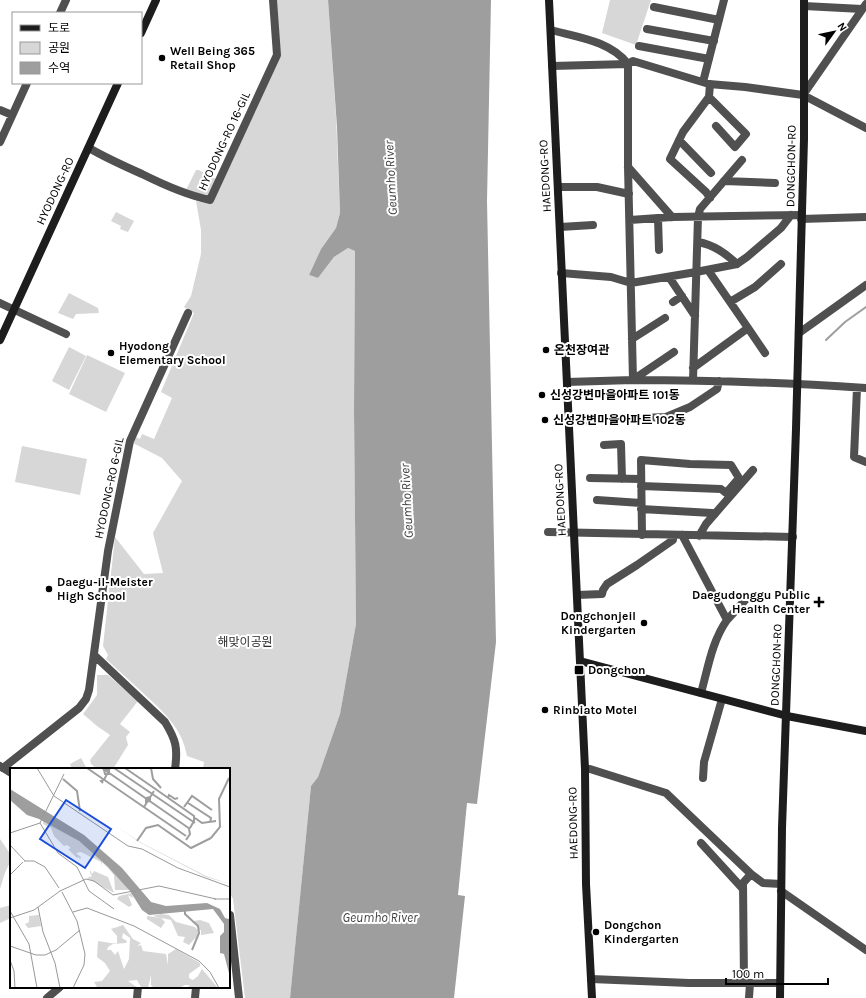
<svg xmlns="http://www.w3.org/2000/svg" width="866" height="998" viewBox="0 0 866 998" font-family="Karla,'Noto Sans KR',sans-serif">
	<rect width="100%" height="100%" fill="#fff"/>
	<path fill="#d7d7d7" d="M276 0H328L336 116 340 213 336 228 321 249 309 275 318 278 334 257 348 248 355 251 354 410 356 624 340 714 318 777 311 786 290 998H245L233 899 229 891V769H203L204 762 187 756C182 727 163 712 142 692 130 681 118 670 106 659L108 655 103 646 115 537 144 574 163 573 153 533 182 481 162 458 133 443 136 437 140 439 142 434 154 439 172 398 161 392 194 313 184 307 191 296 201 254V230L196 201 210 204 278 60Z
		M610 0H651L636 45 602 33Z
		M196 170H199L216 179 209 195 204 197 186 190Z
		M116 212 134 221 128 232 120 229 121 226 111 221Z
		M69 293 98 308 99 313 76 314 73 319 58 313Z
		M69 347 86 356 69 390 52 381Z
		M87 355 125 373 106 412 69 394Z
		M22 446 87 459 80 495 15 482Z
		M97 675H108L138 701 120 724 130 732 126 737 128 745 113 769H97L91 764 90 760 110 735 97 726 83 714 97 695Z
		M81 758 87 769H72L70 764Z
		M0 839 11 855V862C5 869 3 880 0 889Z
		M11 905V918L0 923V908Z"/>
	<path fill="#9e9e9e" d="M328 0H491L487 201 496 642 477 804 467 803 458 895 465 896 454 998H290L311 786 318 777 340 714 356 624 354 410 355 251 348 248 334 257 318 278 309 275 321 249 336 228 340 213 337 127Z"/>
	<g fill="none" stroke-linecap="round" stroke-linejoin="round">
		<path stroke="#9e9e9e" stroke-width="2" d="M826 340 845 322 866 307"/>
		<path stroke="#505050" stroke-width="8" d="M804 6 862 9
			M654 7 719 20
			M60 13 66 0
			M647 29 714 41
			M551 30C577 37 611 41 628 64V167L633 380 567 382
			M639 46 709 59
			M552 66 628 64 633 61 709 84 745 87 803 95 866 128
			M703 82 724 0
			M710 84 709 97 746 134 735 147 716 126
			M803 95 866 4
			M709 97 683 132 670 159 706 192 710 198
			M0 110 12 115
			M679 140 711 173
			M0 142 27 83
			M89 148C106 158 124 166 142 174 164 185 186 195 210 200L277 55 273 0
			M628 167 672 217
			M724 181 775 183
			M558 187H597L629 194
			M658 218 659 250
			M801 219 866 217
			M630 220 672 217 802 215
			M560 227 593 225
			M698 242C714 245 725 253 737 264
			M561 273 611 277 631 283 696 272 737 264 747 257 781 228 791 215
			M669 277 695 316
			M673 302 682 296
			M730 302 755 287 781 264
			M0 303 66 334
			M748 328 765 353
			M799 333 866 285
			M632 339 665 318
			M693 368 748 328 708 270
			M634 379 674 352
			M633 380C711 380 788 383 866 388
			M693 380 698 217 700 209 742 160
			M857 388 854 457 866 462
			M569 421 666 417 690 407 717 389 719 381
			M604 445 621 444 622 479
			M590 478 641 479
			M641 486 721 489 726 493 739 478 731 465 690 464 641 460 642 535
			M597 500 641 503
			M641 509 712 513 715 514
			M548 532 793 537
			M682 535 727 620C712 641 708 668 701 693
			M699 536 706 524 753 470
			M577 595 602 594 603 590 607 584 637 565 673 540V535
			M727 620 748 597
			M94 655 165 722C176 740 178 748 175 769
			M0 766 11 773
			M3 768 79 708 86 699 89 690 108 551 130 441 188 313
			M585 769H590L666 793 751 874 743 883 744 983
			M703 778 704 762 722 699
			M701 843 743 889
			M751 874 763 883 781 884
			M781 891 866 950
			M230 915 239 998
			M591 979 689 983H780
			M47 998 60 987
			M137 998 138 987
			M195 998 196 987
			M749 998 750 983"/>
		<path stroke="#1d1d1d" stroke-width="8" d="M549 0 585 769 586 884 592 998
			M141 33 156 0
			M0 340 118 83
			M580 661 787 716 866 731
			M780 998 782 828 796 429 804 139V0"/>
	</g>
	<g fill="#000" stroke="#fff" stroke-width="1.5">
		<circle cx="162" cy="58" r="4"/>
		<circle cx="546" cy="350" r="4"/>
		<circle cx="111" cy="353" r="4"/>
		<circle cx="542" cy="395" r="4"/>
		<circle cx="545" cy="420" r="4"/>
		<circle cx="49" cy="589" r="4"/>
		<path d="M817 596h4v4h4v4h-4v4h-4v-4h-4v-4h4z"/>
		<circle cx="644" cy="623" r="4"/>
		<rect x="574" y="665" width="10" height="10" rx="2"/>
		<circle cx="545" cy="710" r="4"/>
		<circle cx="596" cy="932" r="4"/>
	</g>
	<g text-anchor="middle" stroke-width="4" stroke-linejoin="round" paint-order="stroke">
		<g font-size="12" font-weight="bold" fill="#000" stroke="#fff" text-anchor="start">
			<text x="170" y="55">Well Being 365<tspan x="170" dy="14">Retail Shop</tspan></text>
			<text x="119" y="350">Hyodong<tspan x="119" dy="14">Elementary School</tspan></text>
			<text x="554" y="354">온천장여관</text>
			<text x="550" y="399">신성강변마을아파트 101동</text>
			<text x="553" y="424">신성강변마을아파트 102동</text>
			<text x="57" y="586">Daegu-il-Meister<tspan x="57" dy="14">High School</tspan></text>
			<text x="810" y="599" text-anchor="end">Daegudonggu Public<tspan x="810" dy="14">Health Center</tspan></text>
			<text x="636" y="620" text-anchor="end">Dongchonjeil<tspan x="636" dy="14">Kindergarten</tspan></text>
			<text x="588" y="674">Dongchon</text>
			<text x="553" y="714">Rinbiato Motel</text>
			<text x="604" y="929">Dongchon<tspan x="604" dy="14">Kindergarten</tspan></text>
		</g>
		<g font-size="12" fill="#000" stroke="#fff">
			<text transform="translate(224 141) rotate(-65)" y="4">HYODONG-RO 16-GIL</text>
			<text transform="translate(791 166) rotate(-89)" y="4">DONGCHON-RO</text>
			<text transform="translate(545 176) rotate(-93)" y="4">HAEDONG-RO</text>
			<text transform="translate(55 191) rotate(-65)" y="4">HYODONG-RO</text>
			<text transform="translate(109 488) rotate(-78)" y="4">HYODONG-RO 6-GIL</text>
			<text transform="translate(560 500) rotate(-93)" y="4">HAEDONG-RO</text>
			<text transform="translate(776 665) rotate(-88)" y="4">DONGCHON-RO</text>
			<text transform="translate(573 823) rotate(-91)" y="4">HAEDONG-RO</text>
		</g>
		<g font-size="12" fill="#2e2e2e" stroke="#fff">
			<text x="245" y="646">해맞이공원</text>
		</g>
		<g font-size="13" font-style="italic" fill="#3f3f3f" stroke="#fff">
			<text transform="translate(390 178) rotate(-93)" y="5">Geumho River</text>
			<text transform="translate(406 501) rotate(-93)" y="5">Geumho River</text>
			<text x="380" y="922">Geumho River</text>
		</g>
	</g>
	<g transform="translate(10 768)">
		<rect width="220" height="220" fill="#fff"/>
		<path d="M33 52 69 73 98 99 120 122H105L104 107 97 99 92 94 91 98V94L71 84 66 85 71 89 70 92 69 89 67 90 58 81 61 80 57 77 54 78 44 68 41 60 33 56ZM104 57 132 75 196 108 220 116 196 109 131 75ZM80 102 82 106 84 103 98 109 104 125 77 110 82 108 80 105ZM122 125 123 130 118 127 122 137 119 139 107 131 109 128ZM151 146 159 147 166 154 185 159 188 163 187 168 179 177 173 174 175 169 168 168 161 152 151 150 155 154 151 160 137 151V148L151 150 143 148ZM29 147 31 158 18 160 15 156 19 154V148ZM190 152 199 155 204 165 191 167V162H189L184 153ZM113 157 123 171 131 175 127 178 131 177 133 183 156 186 158 197V186L166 181 190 195V198L179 206V210L183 212 188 208 192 201 208 220H177L180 217H175L169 220H144L141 217V207L138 220 131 219 127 212 118 213 128 220 87 219 84 214 92 213 100 203 95 195 87 189 88 173 107 176V168L101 161ZM113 165 120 170 119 191 114 201 108 183 105 187 101 182H97L98 179 103 176 116 175 117 173 112 170Z" fill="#d7d7d7" fill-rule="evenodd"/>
		<path d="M0 21 74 67 112 100 141 134 156 138 197 135 210 141 215 150 219 151 220 209 214 186 210 185V168L214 164V156L203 141 139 147 132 142 120 123 98 99 69 73 29 51 17 47 0 32Z" fill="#9e9e9e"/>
		<path fill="none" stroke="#9e9e9e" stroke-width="2" d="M77 0 176 68M92 0 180 61M104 0 185 55M115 0 144 20M141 0 143 11 151 20M94 2H99V6H95ZM53 11 67 23 70 43M93 15 91 13 94 12 100 0M147 22 144 20 184 48V53L180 60M140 29V33L136 34V30ZM158 30 159 27 165 31 168 30M178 35 201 50 200 54M134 39 144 23M174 39 182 28 202 42M185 50 192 55 206 53M201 70 210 59 209 31 219 10M176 72 180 66 179 61M127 73 136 60 148 57 181 80 201 70M175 142V146L188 158 189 165 182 182"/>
		<path fill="none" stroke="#999" stroke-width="1" d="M27 0 44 28 118 78 132 81 168 100 220 119M30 55 48 85 67 99 79 123 104 141M0 65 30 55 54 6M0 77 15 93M14 93H24L35 99 49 120M0 107 13 94M52 124 67 153 75 186 74 197 63 220M204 131H220M28 139 33 164 45 195 50 220M0 143 19 176 27 220M63 144 77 140 124 158 189 193 200 204 209 220M0 150 24 142 50 123 76 111 84 113 103 127 149 118 206 131M0 178 26 187H35L46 182 70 162M0 192 4 203 5 220"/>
		<path fill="#1d4ed8" fill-opacity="0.15" stroke="#1d4ed8" stroke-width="2" d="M56 32 101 61 75 100 30 71Z"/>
		<rect width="220" height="220" fill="none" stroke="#000" stroke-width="2"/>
	</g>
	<rect x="12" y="12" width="130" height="72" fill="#ffffff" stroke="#999999"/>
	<rect x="20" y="25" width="20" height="6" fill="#1d1d1d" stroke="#999999"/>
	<text x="48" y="32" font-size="12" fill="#000000">도로</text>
	<rect x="20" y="42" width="20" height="12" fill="#d7d7d7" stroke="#999999"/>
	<text x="48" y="52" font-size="12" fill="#000000">공원</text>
	<rect x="20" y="62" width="20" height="12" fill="#9e9e9e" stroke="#999999"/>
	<text x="48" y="72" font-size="12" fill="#000000">수역</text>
	<g transform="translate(834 32) rotate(57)" stroke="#ffffff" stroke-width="3" paint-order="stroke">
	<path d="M0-3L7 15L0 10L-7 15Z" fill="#000000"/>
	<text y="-6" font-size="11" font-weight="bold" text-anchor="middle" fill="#000000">N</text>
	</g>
	<path d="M726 978v6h102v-6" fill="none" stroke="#000000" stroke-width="2"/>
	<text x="732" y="978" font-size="12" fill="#000000" stroke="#ffffff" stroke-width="3" paint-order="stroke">100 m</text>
</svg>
